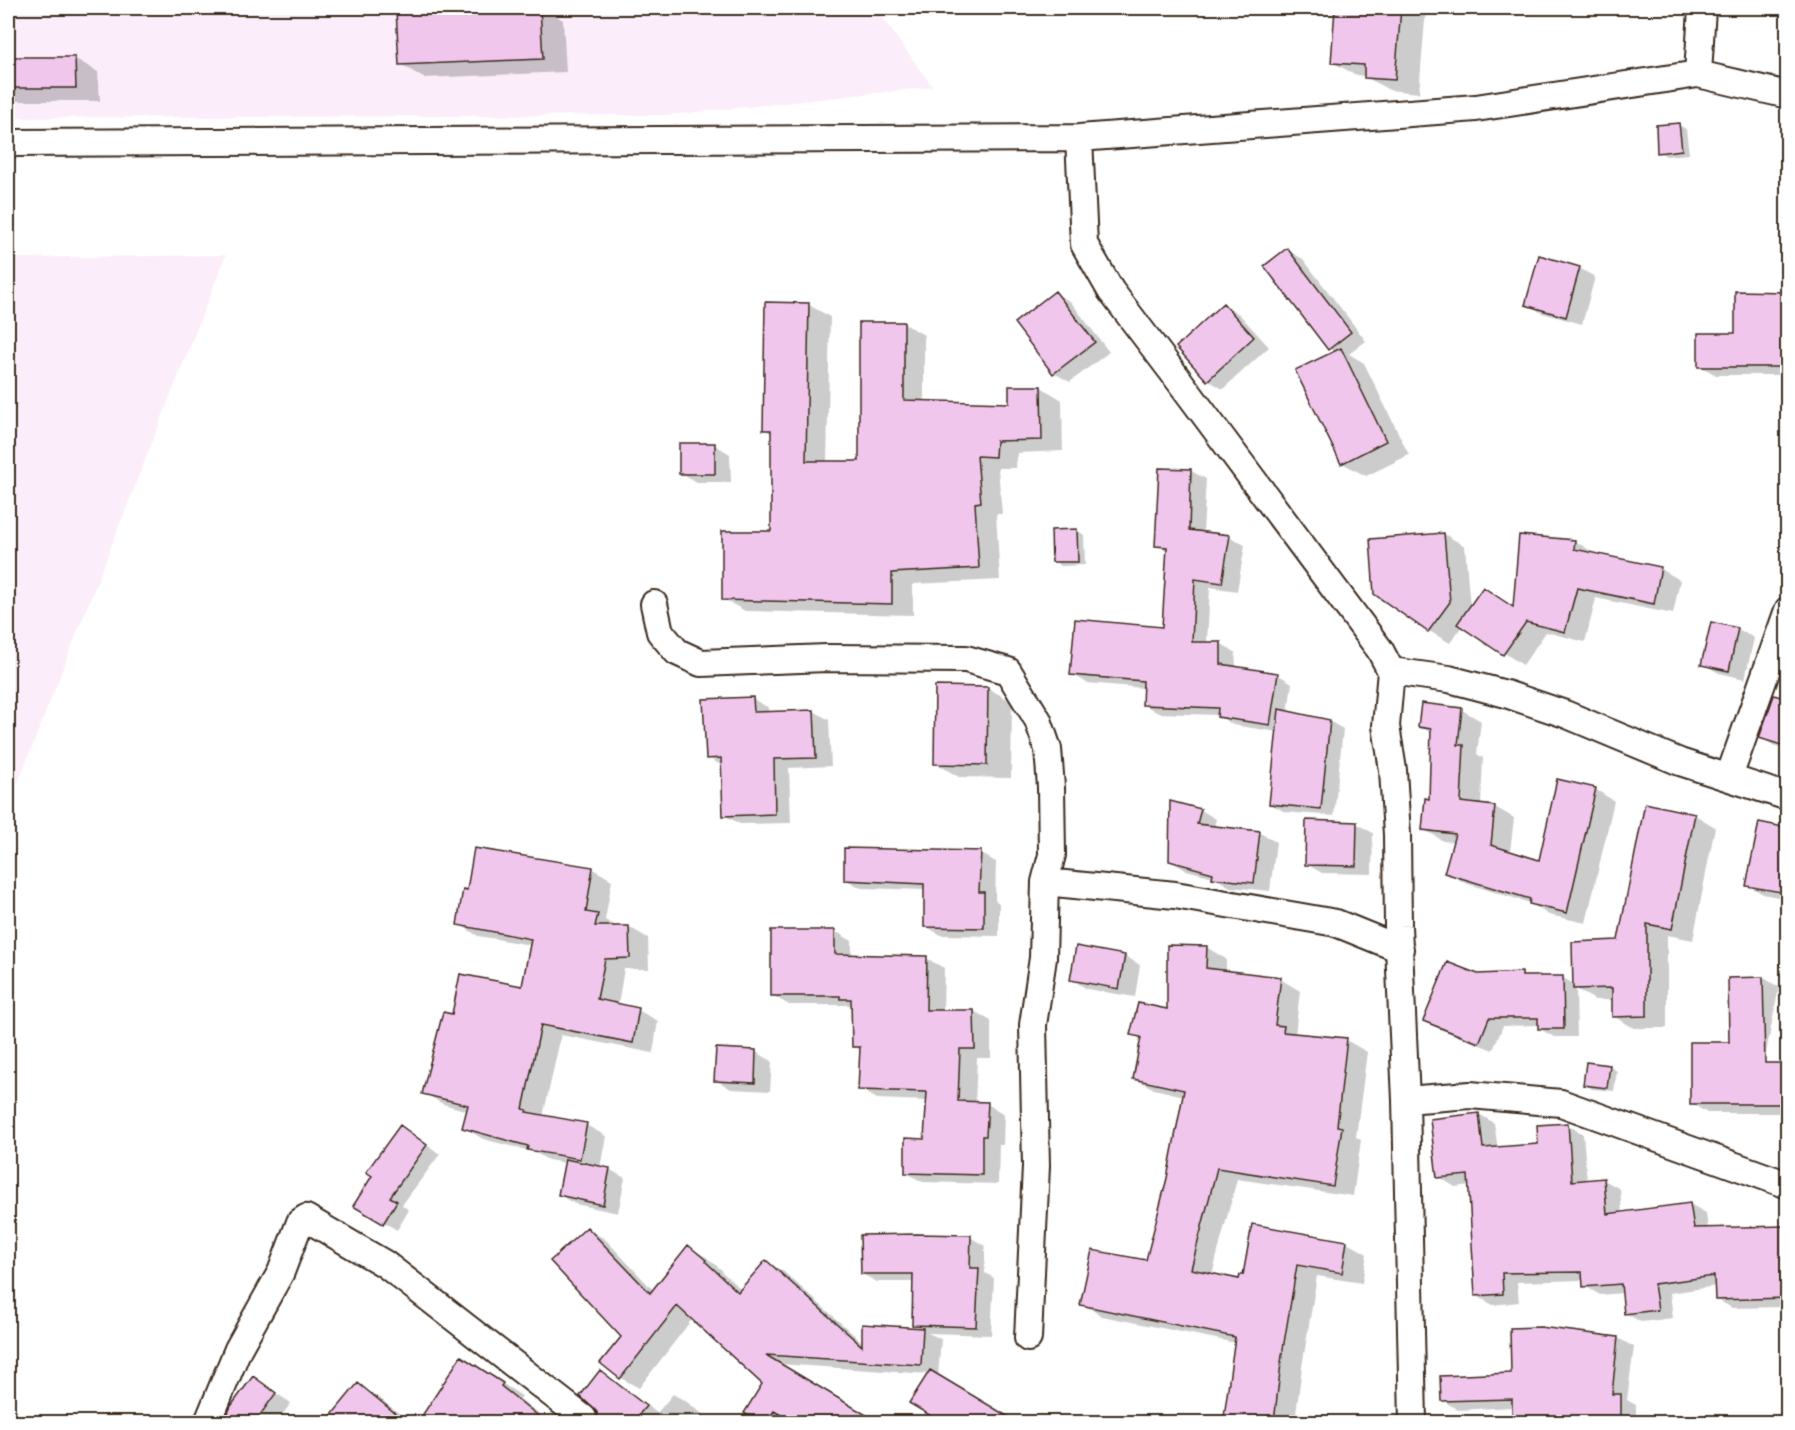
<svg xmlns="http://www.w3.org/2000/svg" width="1795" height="1430" viewBox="0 0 1795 1430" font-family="'Gochi Hand',sans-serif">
	<rect width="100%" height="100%" fill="#fff"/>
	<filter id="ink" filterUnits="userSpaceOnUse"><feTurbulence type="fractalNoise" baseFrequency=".0167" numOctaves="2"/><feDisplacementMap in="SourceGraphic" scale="12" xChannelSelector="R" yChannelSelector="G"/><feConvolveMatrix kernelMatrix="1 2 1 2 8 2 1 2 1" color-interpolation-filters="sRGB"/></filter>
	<g filter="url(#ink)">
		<path fill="#fbeefa" d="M8 8H875L933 87 669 115 8 118Z
			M226 255 8 808V258Z"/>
		<path fill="#0003" d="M498 8H543L563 20 566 72 424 78 400 64 398 12Z
			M1336 8H1426L1419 93 1389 90 1364 76 1356 75 1332 62Z
			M8 58H74L98 72 100 101H8Z
			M1679 125 1686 129 1689 154 1666 156 1659 152Z
			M1287 250 1303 259 1366 341 1349 354 1364 363 1409 455 1366 476 1342 463 1335 352 1329 348Z
			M1579 268 1595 277 1582 324 1542 313 1527 304Z
			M1055 293 1071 302 1109 352 1070 382 1054 373 1016 323Z
			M1788 294V375H1716L1700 366Z
			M1223 304 1239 314 1269 347 1223 389 1208 380Z
			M809 305 830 317 827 463H861L903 323 924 335V402L1011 404 1041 387 1062 400 1063 451 1017 453 1016 468H998L1002 514H996L1000 580 913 584V615L745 611 723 599 772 533V434L764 429Z
			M715 445 730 454 731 482H697L681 473Z
			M1160 469 1191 471 1206 479 1203 533 1230 537 1245 545 1237 591 1210 587 1207 643H1220L1235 652 1236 667 1277 674 1292 683 1288 713 1329 721 1343 729 1334 816 1285 812 1271 804 1278 732 1233 725 1218 715 1158 713 1143 704 1144 688 1087 683 1072 674 1164 628 1168 552 1157 545Z
			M1077 530 1084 535 1085 565 1061 566 1054 561Z
			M1444 534 1465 546 1470 608H1515L1575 541 1594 553V555L1661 569 1680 580 1673 614 1596 598 1585 642 1546 632 1523 665 1462 626 1450 643 1429 631 1376 594Z
			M1738 629 1754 638 1745 679 1719 673 1703 664Z
			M937 688H988L1012 702 1011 778 959 777 935 763Z
			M753 699 769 708V713L814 711 829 720 831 766 789 768 791 823 740 824 724 815 723 766 708 758Z
			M1788 700V750L1776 747 1760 737Z
			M1422 705 1462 710 1481 721 1477 754 1483 758 1481 806 1495 807 1514 818 1510 852 1540 862 1595 789 1614 801 1586 923 1549 915 1530 903 1465 883 1446 872 1454 842 1443 841 1424 829 1430 800 1433 734 1420 726Z
			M1646 805 1695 815 1715 827 1693 940 1667 935V1028H1634L1613 1016V1000H1595L1576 989 1577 1037H1554L1540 1029V1025L1503 1026 1493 1050 1439 1029 1425 1021 1478 975 1521 974 1528 978 1562 977 1575 985 1620 942Z
			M1201 810 1216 819 1214 827 1260 833 1276 842 1270 891 1230 887 1214 877 1186 870 1170 861Z
			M1308 822 1357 824 1373 833 1372 874 1322 873 1306 864Z
			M1788 829V899L1763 894 1748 885Z
			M980 853 996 862 995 900 999 903V936L941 935 925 926 926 890 861 888 845 879Z
			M593 869 612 880 605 920 618 927H629L648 938 649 969H624L618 1005 638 1010 658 1021 653 1053 561 1035 543 1117 586 1125 606 1136 600 1168 609 1169 625 1178 618 1213 575 1204 559 1195 566 1163 548 1160 534 1152 483 1139 463 1127 468 1111 443 1104 424 1093 453 1016 523 988 531 945 478 936 459 924Z
			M835 931 852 941V956L926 958 944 968 943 1011H974L991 1021V1058H977L975 1103 987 1104 1004 1114 1003 1145H999L998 1184 923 1182 906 1173 925 1140 928 1101 877 1099 860 1089 862 1051 854 1046 853 1005H789L772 995Z
			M1206 947 1226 959V972L1280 979 1300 991 1295 1035 1346 1040 1367 1052 1356 1137 1361 1140 1353 1196 1237 1179 1212 1275 1241 1281 1244 1277 1253 1226 1347 1242 1367 1254 1362 1283 1317 1276 1302 1367 1295 1422H1229V1418L1226 1416 1236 1343 1102 1316 1082 1304 1147 1262 1168 1179 1184 1096 1154 1089 1134 1078 1142 1040 1132 1034 1168 1011Z
			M1125 956 1140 965 1135 997 1087 989 1071 979Z
			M1764 978 1779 987 1764 1063 1788 1078V1138L1784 1136 1783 1113H1707L1691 1103 1731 1043 1730 979Z
			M756 1052 772 1061 770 1091 731 1089 716 1080Z
			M1609 1066 1617 1071 1614 1091 1592 1089 1585 1084Z
			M1479 1114 1494 1123 1498 1149 1539 1145 1568 1125 1583 1134 1587 1181 1604 1180 1620 1189 1622 1213 1690 1204 1706 1213 1708 1229 1788 1244V1307L1732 1308 1716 1299V1286L1670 1293 1673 1318 1641 1322 1625 1313 1623 1293 1600 1295 1585 1286 1584 1280 1517 1282 1519 1302 1493 1305 1477 1296 1470 1185 1455 1187 1439 1177Z
			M400 1127 440 1154 402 1205 409 1210 397 1230 355 1205Z
			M587 1229 605 1239 654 1291 689 1247 706 1257 723 1271 722 1272 742 1290 767 1262 784 1272 863 1343 923 1329 913 1324 914 1282H877L862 1274 970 1237 985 1246V1273L994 1278 991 1335 928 1333 941 1339 938 1376 1015 1422H943L911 1403 929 1374 779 1364 876 1422H796L792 1420 790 1422H761L746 1413 764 1384 693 1318 639 1388 621 1378 602 1363 623 1337Z
			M1540 1329 1618 1338 1634 1347 1627 1400 1636 1405V1417L1658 1416 1669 1422H1514L1513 1407 1458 1410 1442 1400 1513 1374Z
			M1788 1347V1372L1782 1368Z
			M462 1358 522 1396 520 1399 550 1422H420Z
			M600 1372 615 1381 657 1413 673 1394 687 1402 713 1422H615L582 1396Z
			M253 1378 291 1403 277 1422H225L232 1407Z
			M358 1385 378 1397 410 1422H338L332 1417Z"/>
		<path fill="#f1c6ed" stroke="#3b2a1e" stroke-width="1.5" d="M463 8H540L543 59 399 65 396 10Z
			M1335 8H1401L1395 80 1364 78V65L1331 63Z
			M8 57H75L76 88H8Z
			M1679 123 1682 150 1657 153 1656 125Z
			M1287 248 1351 332 1328 350 1264 266Z
			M1539 255 1580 267 1566 317 1525 305Z
			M1055 291 1095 342 1053 374 1014 323Z
			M1735 291 1788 292V367H1698V333H1735Z
			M765 302 809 303 806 461H859V322H904V400L1009 403V386H1041L1042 440 996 441 995 457 977 456 981 502 975 503 979 568 892 573V604L722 600V531H771V430H763Z
			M1223 303 1254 337 1207 381 1176 347Z
			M1341 348 1386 441 1341 464 1295 370Z
			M679 443H715V474H679Z
			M1159 468 1191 469 1189 530 1230 535 1222 583 1195 579 1192 642H1221V664L1278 673 1270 725 1217 717 1218 708 1142 705 1143 681 1070 675 1075 619 1162 627 1167 547 1155 546Z
			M1077 529 1078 562H1052L1051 530Z
			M1444 533 1450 602 1428 632 1374 594 1370 539Z
			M1519 535 1575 540 1574 549 1661 567 1654 604 1577 588 1565 632 1526 622 1503 655 1457 624 1483 587 1513 607Z
			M1711 622 1738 628 1729 671 1701 665Z
			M935 686 988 687 987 765 934 764Z
			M1774 695 1788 699V747L1759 738Z
			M753 697 754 712 814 710 816 758 774 759 775 814 723 816 721 758 706 759 703 699Z
			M1421 703 1462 708 1458 745H1464L1461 802 1495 806 1491 845 1539 860 1557 779 1596 788 1567 913 1529 904 1530 899 1444 873 1455 834 1422 830 1425 798 1429 799 1431 729 1418 727Z
			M1279 709 1330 720 1321 809 1269 804Z
			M1170 801 1201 809 1197 824 1260 831 1254 883 1212 878 1213 873 1169 861Z
			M1645 803 1695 814 1672 929 1647 924V1016L1612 1017V988L1573 989 1572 942 1618 940Z
			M1306 820 1357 822 1356 866 1305 865Z
			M1759 822 1788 828V861L1781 892 1746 886Z
			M474 848 593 867 586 912 598 914 595 926H629L630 958 605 959 597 999 639 1008 633 1043 541 1025 523 1109 527 1110 526 1112 587 1123 580 1159 527 1150 528 1146 462 1128 468 1105 422 1094 443 1012 452 1014 460 974 522 986 531 939 457 925 463 889 467 890Z
			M844 848 981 851 979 892H984V928L924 927V884L844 880Z
			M771 930H835V954L927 956 926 1010H974L975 1049H960L958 1101 988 1102 986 1136H982V1175L905 1173V1138L924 1139 927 1092 858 1090 860 1047H852L851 999H840V996H771Z
			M1167 945 1207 946 1206 968 1281 977 1275 1025 1284 1026 1283 1032 1347 1038 1337 1126 1342 1127 1333 1186 1217 1168 1191 1269 1239 1279 1240 1275H1243L1252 1224 1347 1241 1342 1273 1297 1265 1282 1355 1274 1422 1224 1417 1235 1337 1080 1305 1092 1250 1146 1260 1167 1178 1184 1090 1133 1079 1141 1037 1130 1035 1138 1003 1167 1009Z
			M1076 946 1125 955 1119 989 1070 980Z
			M1447 962 1478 974 1522 972V976H1563L1564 1029H1538V1018H1489L1479 1043 1423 1021Z
			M1763 977 1765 1063H1788V1104H1690V1042H1729L1728 978Z
			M716 1048 756 1050 755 1083 714 1081Z
			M1586 1062 1610 1065 1607 1088 1583 1085Z
			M1479 1113 1483 1148 1538 1144 1537 1125 1568 1123 1572 1181 1604 1178 1607 1214 1690 1203 1694 1228 1788 1226V1298L1715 1300 1714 1276 1654 1284 1658 1310 1624 1314 1621 1284 1583 1287 1582 1272 1502 1273 1503 1294 1475 1296 1468 1175 1437 1178 1430 1119Z
			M400 1125 427 1145 390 1197 397 1201 383 1224 353 1206 372 1176 366 1172Z
			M565 1159 610 1168 603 1205 558 1195Z
			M587 1227 650 1293 688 1245 706 1260 705 1261 738 1292 766 1260 862 1346V1324L923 1328 921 1365 766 1355 878 1422H793L774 1411 766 1422H758L744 1413 762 1384 677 1306 620 1379 600 1363 621 1337 550 1261Z
			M917 1234 971 1235 970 1268H979L976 1327 912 1325 913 1274H861L860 1235Z
			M1540 1327 1618 1337 1612 1394H1621V1422H1512V1399L1441 1401 1440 1376 1511 1373 1510 1328Z
			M461 1356 503 1383 501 1386 546 1422H418Z
			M600 1370 646 1406 633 1422H597V1412L580 1396Z
			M930 1370 1017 1422H941L909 1403Z
			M253 1376 276 1393 255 1422H224L231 1406Z
			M358 1383 406 1422H326Z"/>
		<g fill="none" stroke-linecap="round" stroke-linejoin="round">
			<defs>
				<path id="minor" d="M1698 74 1702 8
					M1079 138 1084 244 1111 291 1178 379 1380 650 1391 671 1386 726 1393 770 1397 835 1398 926 1406 1100 1413 1422
					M8 143 1079 138 1476 108 1698 74 1788 95
					M654 604 660 632 677 652 701 663 827 658 966 659 1008 671 1038 720 1048 749 1051 787 1052 855 1045 882 1043 958 1033 1025 1036 1166 1028 1338
					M1391 671 1449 679 1506 694 1565 714 1680 762 1788 797
					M1729 777 1788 610
					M1045 882 1175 895 1336 923 1400 949
					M1406 1100 1470 1095 1561 1103 1788 1185
					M208 1422 238 1349 281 1272 300 1222 306 1218 385 1264 583 1418"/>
			</defs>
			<use href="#minor" stroke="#3b2a1e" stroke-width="30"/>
			<use href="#minor" stroke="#fff" stroke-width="26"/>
		</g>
	</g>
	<rect width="1795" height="1430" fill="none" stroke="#fff" stroke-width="30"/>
	<rect x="15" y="15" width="1765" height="1400" fill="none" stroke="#3b2a1e" stroke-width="2" filter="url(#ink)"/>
</svg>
